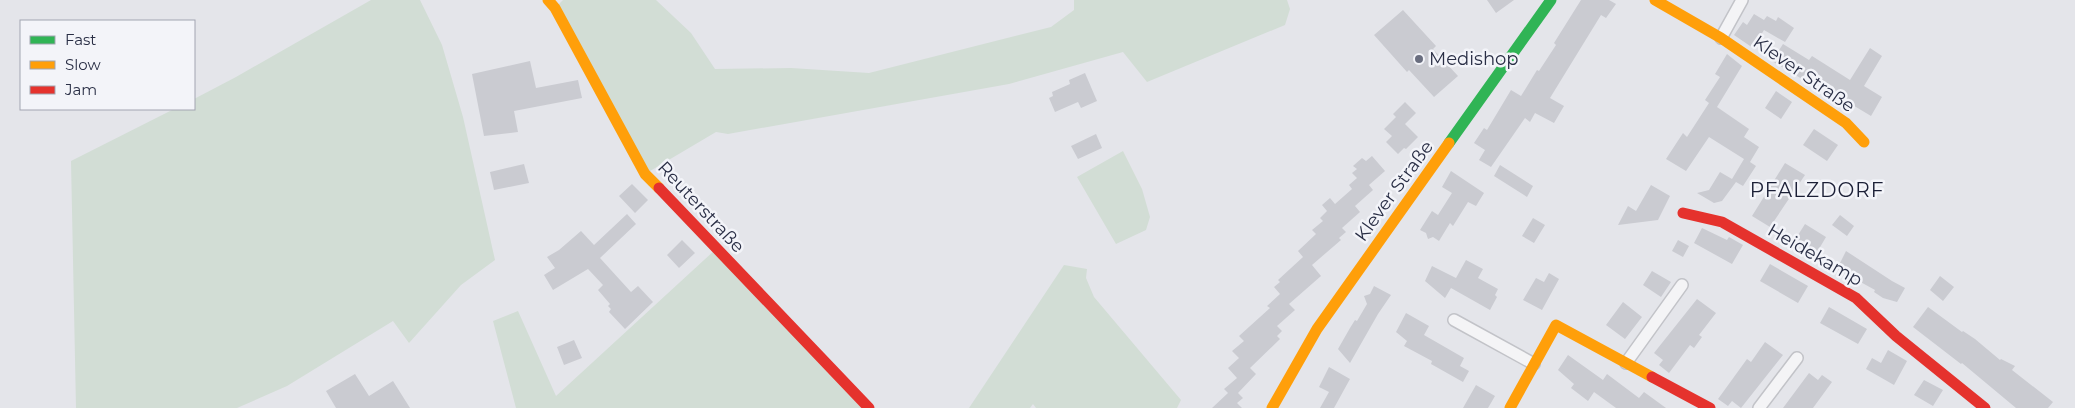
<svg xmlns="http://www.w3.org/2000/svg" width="2075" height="408" viewBox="0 0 2075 408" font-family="Montserrat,sans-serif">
	<rect width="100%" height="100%" fill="#e4e5ea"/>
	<path fill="#d2ddd5" d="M371 0H420L442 45 463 117 495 260 461 285 409 343 393 321 287 386 237 408H76L71 161 174 109H194V99L236 77Z
		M563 0H656L691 33 715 69 791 68 869 73 1051 27 1074 10V0H1287L1290 9 1285 25 1147 82 1123 52 1009 84 728 134 716 132 645 174 555 8Z
		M1123 151 1142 189 1150 217 1146 230 1116 244 1077 177Z
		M716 249 869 408H516L493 321 518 311 556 396Z
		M1064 265 1087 269 1086 278 1094 297 1181 400 1177 408H1036L1033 404 1030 408H969Z"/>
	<path fill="#cacbd1" d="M1487 0H1514L1496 13Z
		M1581 0H1609L1616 4 1606 18 1601 15 1550 98 1564 106 1554 123 1535 113 1530 122 1525 118 1491 167 1479 160 1485 150 1474 143 1484 128 1487 130 1511 90 1521 96 1537 70 1539 71 1556 45 1554 43Z
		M1403 10 1436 46 1433 49 1458 76 1434 97 1409 70 1407 72 1374 35Z
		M1754 14 1764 20 1767 16 1776 21 1778 17 1794 28 1785 42 1764 30 1753 48 1734 35 1743 22 1747 25Z
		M1783 44 1809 60 1812 56 1850 80 1870 48 1882 56 1864 86 1882 97 1871 116 1831 92 1834 87 1807 71 1802 79 1772 61Z
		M1727 54 1742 66 1717 107 1749 129 1744 137 1759 147 1750 162 1756 166 1743 186 1736 182 1722 201 1714 203 1697 193 1709 190 1720 172 1732 179 1744 159 1709 137 1686 171 1666 159 1683 133 1687 137 1709 103 1705 100 1720 77 1715 74Z
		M530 61 536 88 578 80 582 98 514 111 518 132 484 136 472 74Z
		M1085 73 1097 101 1081 108 1078 102 1055 112 1049 98 1053 96 1052 92 1070 84 1069 80Z
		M1776 91 1792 102 1781 119 1765 108Z
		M1405 102 1416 113 1405 124 1418 137 1406 149 1404 148 1398 154 1386 142 1392 136 1384 129 1396 117 1393 114Z
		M1814 129 1838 145 1827 161 1803 145Z
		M1096 134 1102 148 1078 159 1071 146Z
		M1372 156 1385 171 1369 185 1373 190 1355 206 1360 212 1342 228 1346 232 1339 238 1341 240 1312 265 1321 276 1289 304 1295 310 1277 326 1282 331 1277 336 1280 339 1250 368 1256 374 1238 393 1243 398 1237 403 1242 408H1212L1228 393 1224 389 1237 378 1228 368 1239 358 1232 351 1244 341 1239 336 1270 308 1267 306 1280 294 1274 287 1280 282 1278 280 1303 257 1298 251 1316 234 1312 230 1323 221 1320 218 1327 211 1322 205 1330 198 1335 204 1352 189 1349 185 1357 178 1352 173 1357 169 1353 166 1362 158 1366 161Z
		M1785 163 1805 175 1770 227 1752 216Z
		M524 164 529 183 494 190 490 172Z
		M1500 165 1533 186 1527 197 1494 176Z
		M1451 171 1484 193 1476 206 1468 202 1453 226 1450 223 1439 241 1433 237 1428 239 1426 233 1420 230 1432 211 1438 215 1452 193 1442 187Z
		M632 184 648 200 635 213 619 196Z
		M1651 185 1670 196 1658 220 1618 225 1628 206 1636 211Z
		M627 214 636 224 600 258 631 292 638 286 653 302 625 329 609 312 611 309 608 306 610 304 598 290 603 285 588 269 553 290 544 275 555 268 547 257 559 250 581 231 594 245Z
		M1840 215 1854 226 1847 236 1832 225Z
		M1533 218 1545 225 1534 243 1522 236Z
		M1805 224 1826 237 1816 254 1793 243Z
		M1702 228 1727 240 1729 237 1743 245 1732 264 1694 243Z
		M682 240 695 253 679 268 667 255Z
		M1678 240 1689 246 1683 257 1672 251Z
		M1846 251 1892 281 1905 288 1897 302 1883 298 1874 292 1875 290 1837 269Z
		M1466 260 1483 269 1478 278 1498 289 1495 295 1497 297 1490 310 1451 288 1445 298 1425 281 1432 266 1456 278Z
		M1770 264 1808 286 1798 303 1760 281Z
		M1652 271 1671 282 1661 297 1643 285Z
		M1549 273 1559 279 1542 310 1523 300 1536 278 1544 282Z
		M1940 276 1954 287 1943 301 1930 290Z
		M1374 286 1391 295 1378 314 1350 363 1338 349 1350 328 1355 320 1357 321 1367 304 1364 296 1370 294Z
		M1697 299 1716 313 1699 335 1702 337 1694 348 1690 345 1669 373 1659 365 1663 360 1654 353Z
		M1623 302 1642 317 1625 339 1606 325Z
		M1829 307 1867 329 1858 344 1820 323Z
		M1928 307 1962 332 1963 331 1975 339 2000 360 2001 359 2015 366 2012 370 2053 402 2048 408H2016L1962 363 1961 364 1913 327Z
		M1406 313 1429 326 1424 335 1464 358 1460 366 1469 371 1463 382 1431 364 1432 361 1404 346 1407 341 1396 332Z
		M574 340 582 358 564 365 557 347Z
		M1765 342 1783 355 1741 408 1732 401 1728 406 1718 399 1747 359 1751 362Z
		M1888 350 1907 361 1894 385 1866 369 1872 358 1881 363Z
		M1568 355 1603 380 1607 374 1639 398 1644 392 1666 408H1616L1594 392 1588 401 1571 388 1574 384 1558 370Z
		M1329 367 1350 379 1334 408H1320L1329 392 1319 387Z
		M1809 373 1818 380 1822 375 1832 382 1813 408H1783Z
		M355 374 369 396 393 381 410 408H336L326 391Z
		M1924 380 1943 390 1933 406 1914 395Z
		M1476 385 1495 396 1488 408H1463Z"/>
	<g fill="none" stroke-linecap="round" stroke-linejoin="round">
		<defs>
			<path id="street" d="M1721 38 1742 0
				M1454 320 1534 364
				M1626 363 1682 285
				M1759 408 1797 358"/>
		</defs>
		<use href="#street" stroke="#c2c3c8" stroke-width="14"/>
		<use href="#street" stroke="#f4f4f6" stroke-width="11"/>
		<path stroke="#30b455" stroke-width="11" d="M1449 143 1551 0"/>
		<path stroke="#ff9f0a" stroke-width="11" d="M548 0 555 8 645 174 659 188
			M1655 0 1721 38 1846 123 1864 142
			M1272 408 1317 329 1449 143
			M1510 408 1556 325 1652 377"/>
		<path stroke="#e5322d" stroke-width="11" d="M659 188 869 408
			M1683 213 1722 222 1856 298 1896 336 1985 408
			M1652 377 1710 408"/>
	</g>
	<circle fill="#6a6e7f" stroke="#f3f4f9" stroke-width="2" cx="1419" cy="59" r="5"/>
	<g text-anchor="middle" stroke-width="5" stroke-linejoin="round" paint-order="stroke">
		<g font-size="18" fill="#292e45" stroke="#f3f4f9" text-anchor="start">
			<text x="1429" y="65">Medishop</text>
		</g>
		<g font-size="18" fill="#292e45" stroke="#f3f4f9">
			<text transform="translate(1804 74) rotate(35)" y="6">Klever Straße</text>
			<text transform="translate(1394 191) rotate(-54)" y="6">Klever Straße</text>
			<text transform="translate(701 207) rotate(47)" y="6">Reuterstraße</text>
			<text transform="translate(1815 255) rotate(30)" y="6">Heidekamp</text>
		</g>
		<g font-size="20" letter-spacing="1" fill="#1b1f36" stroke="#f3f4f9">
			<text x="1817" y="197">PFALZDORF</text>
		</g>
	</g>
	<rect x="20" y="20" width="175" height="90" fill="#f3f4f9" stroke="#a2a5b1"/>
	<rect x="30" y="36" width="25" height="8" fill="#30b455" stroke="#a2a5b1"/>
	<text x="65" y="45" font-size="15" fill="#292e45">Fast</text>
	<rect x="30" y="61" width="25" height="8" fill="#ff9f0a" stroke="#a2a5b1"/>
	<text x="65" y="70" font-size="15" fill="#292e45">Slow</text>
	<rect x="30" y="86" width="25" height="8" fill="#e5322d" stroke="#a2a5b1"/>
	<text x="65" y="95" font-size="15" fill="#292e45">Jam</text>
</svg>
